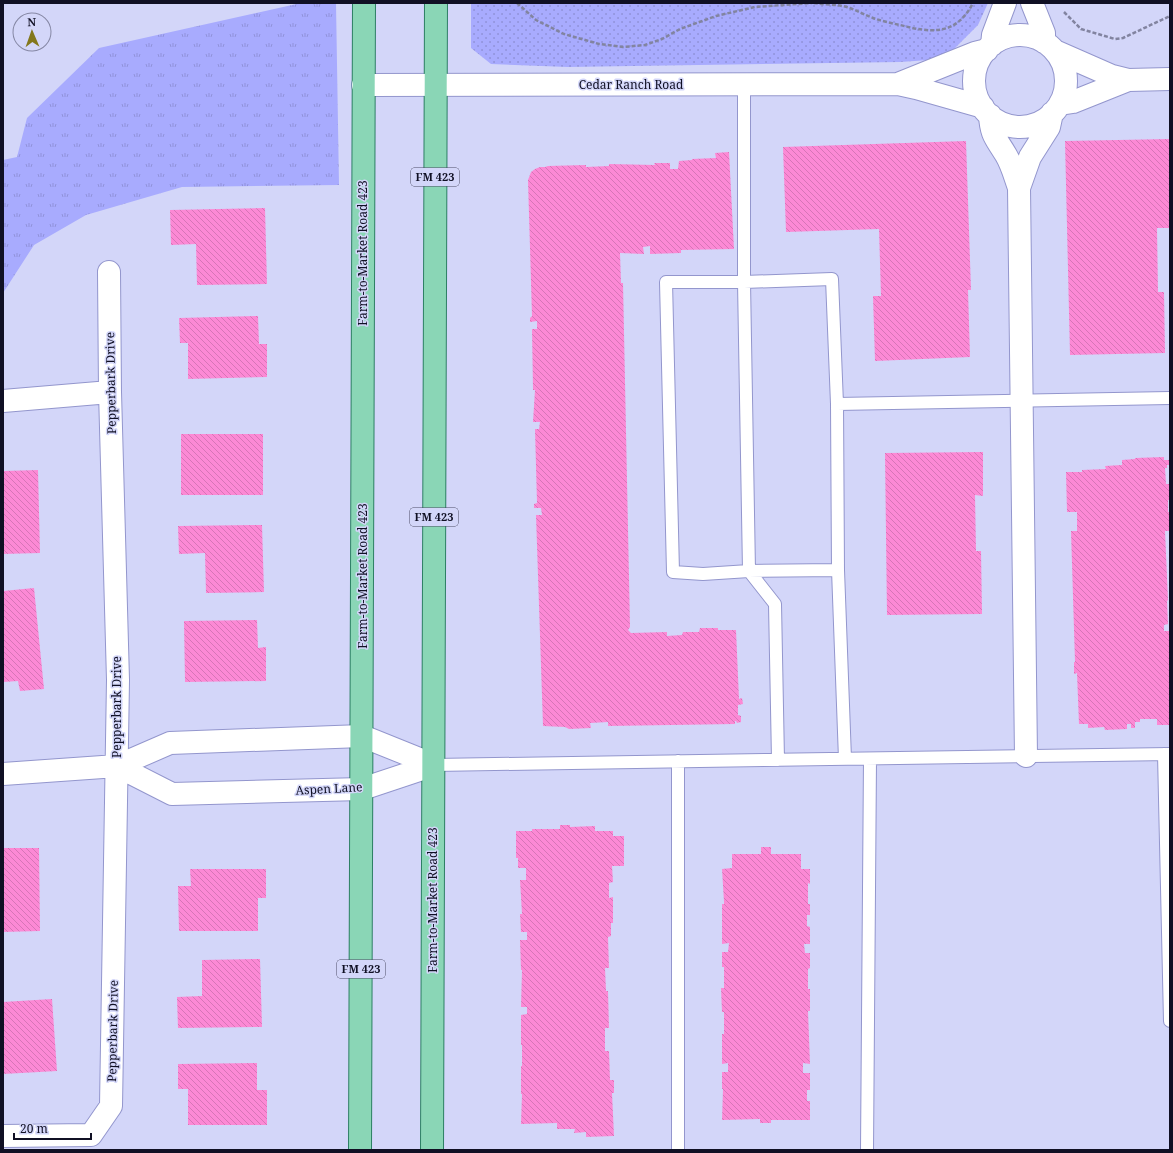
<svg xmlns="http://www.w3.org/2000/svg" width="1173" height="1153" viewBox="0 0 1173 1153" font-family="'Noto Serif',serif">
	<defs>
		<pattern id="grass-tufts" width="24" height="20" patternUnits="userSpaceOnUse"><rect width="24" height="20" fill="#a8abfe"/><path d="M3 7l-1-3M5 7V3M7 7l1-3M15 17l-1-3M17 17v-4M19 17l1-3" fill="none" stroke="#9092da"/></pattern>
		<pattern id="park-dots" width="8" height="8" patternUnits="userSpaceOnUse"><rect width="8" height="8" fill="#a8abfe"/><path d="M2 2h.1M6 6h.1" fill="none" stroke="#9092da" stroke-width="1.8" stroke-linecap="round"/></pattern>
		<pattern id="building-back-hatch" width="6" height="6" patternUnits="userSpaceOnUse"><rect width="6" height="6" fill="#fc89d5"/><path d="M-1 5l2 2M0 0l6 6M5-1l2 2" fill="none" stroke="#d775b7"/></pattern>
	</defs>
	<rect width="100%" height="100%" fill="#d3d6f9"/>
	<path fill="url(#grass-tufts)" d="M301 3H336L339 185 182 187 86 215 34 245 3 293V160L17 157 27 118 99 48Z"/>
	<path fill="url(#park-dots)" d="M471 3H988L978 25 954 49 929 60 900 62 568 67 491 64 471 48Z"/>
	<path fill="url(#building-back-hatch)" d="M1170 139V228H1157L1158 292H1164L1165 353 1070 355 1065 141Z
		M966 141 971 290H968L970 357 875 361 873 296H881L879 229 786 232 783 147Z
		M729 152 734 249 681 250V253L650 254V246L643 247 644 254 620 253 621 283H623L630 627 628 630 631 633 667 632V636L682 635 683 632H699L700 628H718V630H736L739 699 742 698 743 704 738 705V715L741 716V722L737 723 736 721H735V724L608 726V722L590 723 591 728 569 729 565 727 543 726 536 515H542L541 508H534V504L537 503 535 429H539L540 422H533L535 390H533L532 329H537V321L530 322V318L532 316 528 180 531 172 535 169 540 167H545L548 166 586 165V167L609 166V164L655 165 654 163H670V169H678L679 161 692 160V159L716 158 715 153Z
		M265 208 267 284 197 285 196 244 171 245 170 210Z
		M258 316 259 344H267V377L188 379V343H180L179 318Z
		M181 434H263V495H181Z
		M983 452V496L975 495 976 551H981L982 614 887 615 885 453Z
		M1164 457V460H1170V465H1167V468H1165L1166 484H1169L1170 500H1168V512H1170V531H1165L1168 600 1167 601 1168 624 1164 625V631H1170V725H1157V719H1140V722H1135V728H1131V724H1127V729L1105 730 1104 727 1088 728V724H1079L1077 673 1074 674V662H1075L1071 531H1077V512H1067L1066 472H1082V470L1106 469 1105 466 1122 465V460L1135 459V458Z
		M38 470 40 553 3 554V471Z
		M262 525 264 592 206 593 205 553 179 554 178 526Z
		M34 588 44 689 20 691 18 681 3 682V591Z
		M257 620 258 648 266 647V681L185 682 184 621Z
		M560 825H570V827L595 826V831H613V836H624V866H612L613 882 609 883V898L613 897V923H611V936L608 937 609 968H605L606 991H608L609 1028H605V1051H609L610 1080H614V1093H612L614 1136 586 1137V1132L574 1133 575 1129H557V1123L521 1124 522 1094H521V1066H522V1045H521V1015L527 1014V1007H521L522 970H521L520 940H527V932H521L520 914H522L520 880H526V868H518V858H516V831H532V829H560Z
		M761 847H771V854H801V869H810V884L808 883V904H810V915H807V926L810 927V944H804L805 953H810V968L808 969V989H810V1011H808L810 1064 803 1063V1073H810V1090H807V1101H810V1120H771V1123H760V1119L722 1120 723 1089H722V1072H728V1063L722 1064V1034H724V1012H722L721 988H724V967H722V952H728L729 943 722 944V904H724V902L722 869 732 868V854H761Z
		M3 848H39L40 931 3 932Z
		M190 869H266V898H258V931H179L178 886H191Z
		M260 959 262 1027 178 1028 177 997 202 996V960Z
		M52 999 57 1071 3 1074V1002Z
		M257 1063V1090H267V1125H188V1089H178V1064Z"/>
	<g fill="none" stroke-linecap="round" stroke-linejoin="round">
		<defs>
			<path id="service" d="M744 85V282L749 571 775 604 778 760
				M832 279 837 404 838 570 749 571 703 574 673 572 666 282H744Z
				M837 404 1170 398
				M838 570 845 759
				M1164 754 1170 1021
				M434 765 1170 754
				M678 1150V761
				M867 1150 870 759"/>
			<path id="minor" d="M1032 3 1044 33V42
				M974 81a46 46 0 1 1 92 0a46 46 0 1 1-92 0Z
				M992 45 993 35 1005 3
				M1055 51 1112 76 1128 80 1170 79
				M898 84 975 53 987 50
				M363 85 898 84 916 88 983 107
				M1060 104 1073 102 1128 80
				M990 115C991 136 996 138 1006 155 1012 165 1015 177 1019 188
				M3 401 110 392
				M362 736 434 765 362 789 172 794 117 766 170 743Z
				M1026 756 1019 188 1030 157 1049 127 1052 113
				M3 774 117 766
				M3 1136 91 1135 111 1106 118 680 110 392 109 272"/>
			<path id="primary" d="M360 1150 364 3
				M432 1150 436 3"/>
		</defs>
		<use href="#service" stroke="#9396cd" stroke-width="14"/>
		<use href="#minor" stroke="#9396cd" stroke-width="24"/>
		<use href="#primary" stroke="#2d7f64" stroke-width="24"/>
		<path stroke="#8284a0" stroke-width="2.5" stroke-dasharray="4 2" stroke-linecap="butt" d="M517 3 536 20 564 34 599 44 623 47 645 45 662 39 680 29 716 16 755 7 812 3
			M814 3C825 5 839 4 850 8 858 11 865 15 873 18 881 21 891 23 900 25 931 33 956 36 973 3
			M1064 12 1081 29 1115 39 1123 38 1170 16"/>
		<use href="#service" stroke="#fff" stroke-width="12"/>
		<use href="#minor" stroke="#fff" stroke-width="22"/>
		<use href="#primary" stroke="#8ad6b6" stroke-width="22"/>
	</g>
	<g text-anchor="middle" stroke-width="3" stroke-linejoin="round" paint-order="stroke">
		<g fill="#d3d6f9" stroke="#4a4b64" stroke-width="1">
			<rect x="411" y="168" width="48" height="18" rx="3"/>
			<rect x="410" y="508" width="48" height="18" rx="3"/>
			<rect x="337" y="960" width="48" height="18" rx="3"/>
		</g>
		<g font-size="11" font-weight="bold" fill="#101024">
			<text x="435" y="181">FM 423</text>
			<text x="434" y="521">FM 423</text>
			<text x="361" y="973">FM 423</text>
		</g>
		<g font-size="12" fill="#101024" stroke="#d3d6f9">
			<text x="631" y="89">Cedar Ranch Road</text>
			<text transform="translate(363 253) rotate(-90)" y="4">Farm-to-Market Road 423</text>
			<text transform="translate(111 383) rotate(-91)" y="4">Pepperbark Drive</text>
			<text transform="translate(363 576) rotate(-90)" y="4">Farm-to-Market Road 423</text>
			<text transform="translate(117 707) rotate(-90)" y="4">Pepperbark Drive</text>
			<text transform="translate(329 789) rotate(-3)" y="4">Aspen Lane</text>
			<text transform="translate(433 900) rotate(-90)" y="4">Farm-to-Market Road 423</text>
			<text transform="translate(113 1031) rotate(-89)" y="4">Pepperbark Drive</text>
		</g>
	</g>
	<rect width="1173" height="1153" fill="none" stroke="#101024" stroke-width="8"/>
	<g transform="translate(32 32) rotate(358)"><circle r="19" fill="#d3d6f9" stroke="#8587a4"/>
	<path d="M0-3L7 15L0 10L-7 15Z" fill="#83771c"/>
	<text y="-6" font-size="11" font-weight="bold" text-anchor="middle" fill="#101024">N</text>
	</g>
	<path d="M14 1133v6h77v-6" fill="none" stroke="#101024" stroke-width="2"/>
	<text x="20" y="1133" font-size="12" fill="#101024" stroke="#d3d6f9" stroke-width="3" paint-order="stroke">20 m</text>
</svg>
